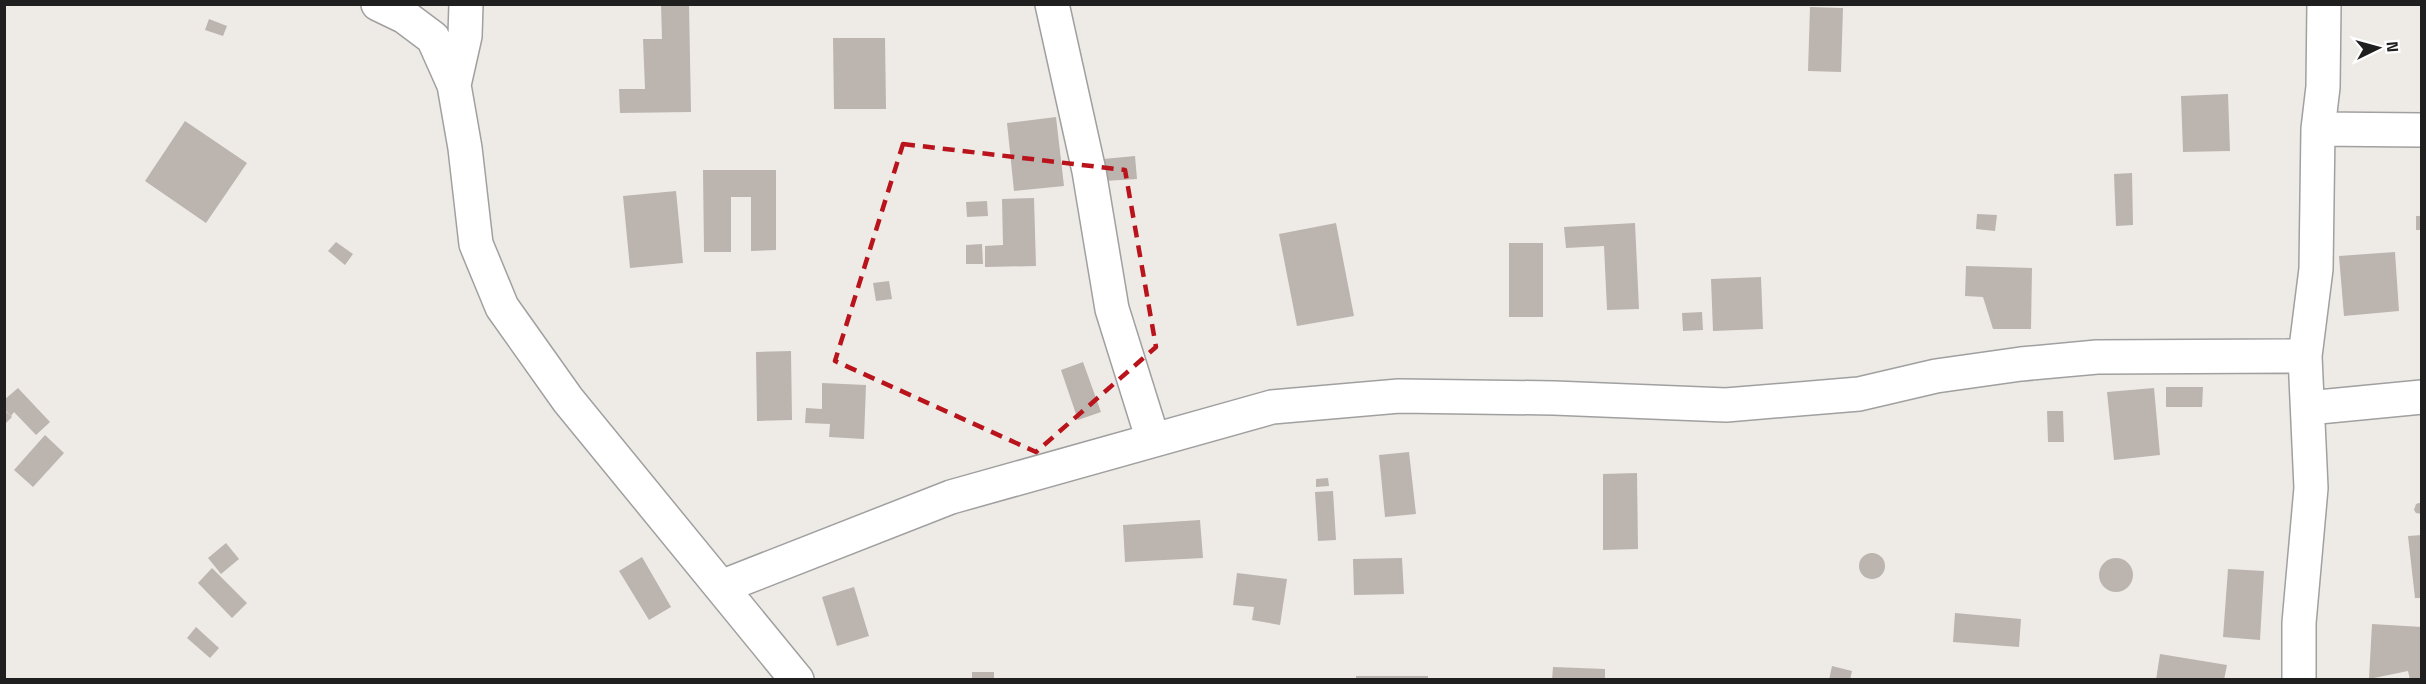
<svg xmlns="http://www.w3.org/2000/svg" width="2426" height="684" viewBox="0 0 2426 684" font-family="'Titillium Web',sans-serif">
	<rect width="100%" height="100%" fill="#eeebe6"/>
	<path fill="#bcb4af" d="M661 4H689L691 112 620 113 619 89H645L643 39H662Z
		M1810 7 1843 8 1841 72 1808 71Z
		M209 19 227 26 223 36 205 30Z
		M833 38H885L886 109H834Z
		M2228 94 2230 151 2183 152 2181 96Z
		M1056 117 1064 186 1014 191 1007 123Z
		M185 121 247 163 206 223 145 181Z
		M1135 156 1137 179 1105 181 1103 159Z
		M703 170H776V250L751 251V197H731V252H704Z
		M2132 173 2133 225 2116 226 2114 174Z
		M676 191 683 263 630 268 623 196Z
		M1034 198 1036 266 985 267V246L1003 245 1002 199Z
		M987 201 988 216 967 217 966 202Z
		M1977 214 1997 215 1995 231 1976 229Z
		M2416 216H2422V230H2416Z
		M1336 223 1354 316 1297 326 1279 234Z
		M1635 223 1639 309 1607 310 1604 246 1566 248 1564 227Z
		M336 242 353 254 345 265 328 251Z
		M1509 243H1543V317H1509Z
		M982 244 983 264H966V245Z
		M2395 252 2399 311 2344 316 2339 256Z
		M1966 266 2032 268 2031 329H1993L1983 297 1965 296Z
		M1761 277 1763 329 1713 331 1711 279Z
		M889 281 892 299 876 301 873 283Z
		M1702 312 1703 330 1683 331 1682 313Z
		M791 351 792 420 757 421 756 352Z
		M1083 362 1101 412 1078 420 1061 370Z
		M822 383 866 385 864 439 829 437 830 424 805 423 806 408 822 409Z
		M2166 387H2203L2202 407H2166Z
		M18 388 50 422 36 435 14 412 11 416 4 409V400Z
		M2154 388 2160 455 2114 460 2107 392Z
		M4 410 12 417 4 425Z
		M2047 411H2063L2064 442H2048Z
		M45 435 64 453 33 487 14 470Z
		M1409 452 1416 514 1385 517 1379 455Z
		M1637 473 1638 549 1603 550V474Z
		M1328 478 1329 486 1316 487V479Z
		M1333 491 1336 540 1318 541 1315 492Z
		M2419 503H2422V514L2416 513 2414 510 2416 504Z
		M1200 520 1203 558 1125 562 1123 525Z
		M2422 535V598H2415L2408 536Z
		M226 543 239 559 221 574 208 558Z
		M1859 566a13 13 0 1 1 26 0a13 13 0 1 1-26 0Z
		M642 557 671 607 649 620 619 571Z
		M2099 575a17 17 0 1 1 34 0a17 17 0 1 1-34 0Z
		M1402 558 1404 594 1354 595 1353 559Z
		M212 568 247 603 232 618 198 583Z
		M2228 569 2264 571 2260 640 2223 637Z
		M1237 573 1287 579 1280 625 1252 620 1254 607 1233 605Z
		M854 587 869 636 837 646 822 597Z
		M1955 613 2021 619 2019 647 1953 642Z
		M2372 624 2422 627V680H2410L2408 671 2369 679Z
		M196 627 219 648 210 658 187 638Z
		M2160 654 2227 665 2224 680H2156Z
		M1832 666 1852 671 1850 680H1829Z
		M1553 667 1605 669V680H1552Z
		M972 672H994V680H972Z
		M1356 676H1428V680H1356Z"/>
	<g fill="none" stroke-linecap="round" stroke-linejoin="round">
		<defs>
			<path id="minor" d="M378 4 405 17 433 38 454 85 465 148 476 244 502 307 568 400 797 680
				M1052 4 1089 171 1112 309 1153 440
				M454 85 465 36 466 4
				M2318 129 2422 130
				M2308 408 2422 397
				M721 587 951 497 1272 407 1399 396 1554 398 1726 405 1859 394 1936 376 2021 364 2097 357 2305 356
				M2299 680V623L2311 488 2305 356 2316 269 2318 129 2323 87 2324 4"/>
		</defs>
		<use href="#minor" stroke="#a0a0a0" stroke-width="36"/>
		<use href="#minor" stroke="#fff" stroke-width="33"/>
	</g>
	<path fill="none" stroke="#b9141c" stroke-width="4.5" stroke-dasharray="12 8" stroke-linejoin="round" d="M903 144 1125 170 1156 347 1036 452 835 361Z"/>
	<rect width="2426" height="684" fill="none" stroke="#1f1f1f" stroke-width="12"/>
	<g transform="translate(2378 48) rotate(85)" stroke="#ffffff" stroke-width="4.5" paint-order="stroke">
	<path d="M0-4.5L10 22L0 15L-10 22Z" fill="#1f1f1f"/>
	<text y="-9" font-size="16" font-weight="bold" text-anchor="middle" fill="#1f1f1f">N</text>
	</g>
</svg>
